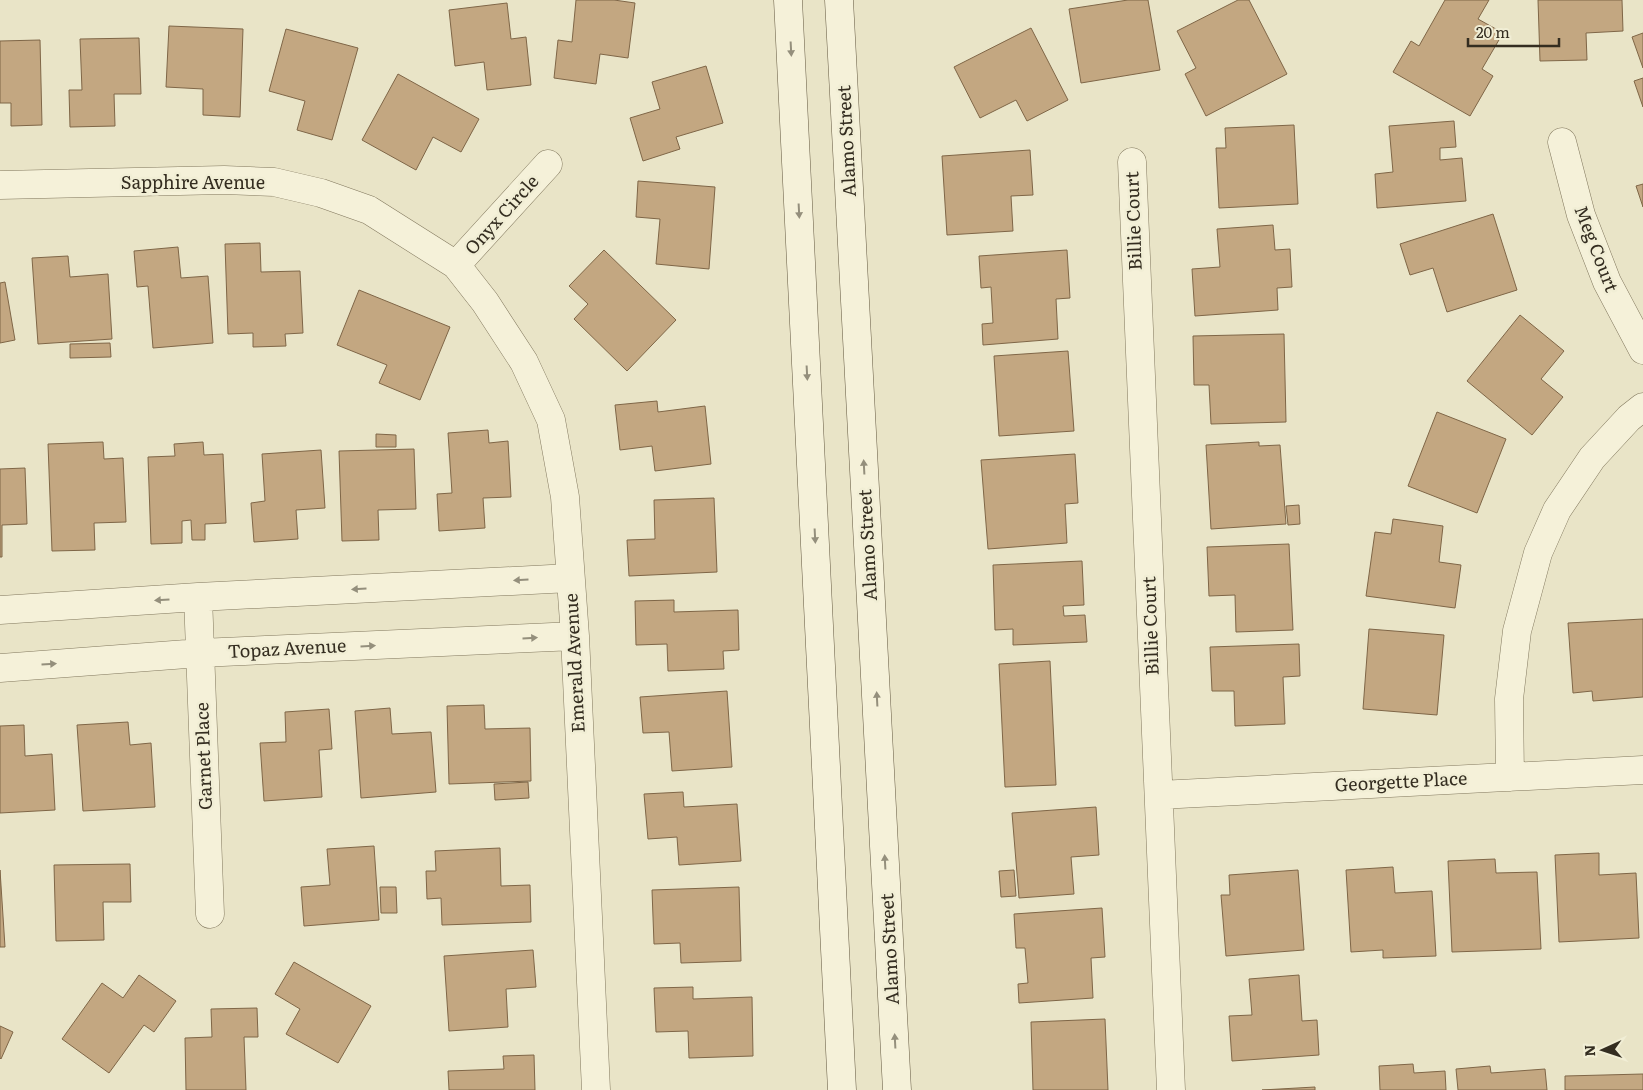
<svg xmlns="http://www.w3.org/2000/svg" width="1643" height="1090" viewBox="0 0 1643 1090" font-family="Literata,serif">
	<rect width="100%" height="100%" fill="#e9e4c7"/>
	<path fill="#c3a781" stroke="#7f6647" d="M576 0H614L635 3 628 58 600 54 596 84 554 78 558 40 572 42Z
		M1128 0H1148L1160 70 1081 83 1069 9Z
		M1238 0H1249L1287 74 1206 116 1185 74 1196 68 1177 31Z
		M1445 0H1489L1478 19 1503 33 1482 69 1493 76 1470 116 1393 72 1411 41 1419 46Z
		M1538 0H1622L1623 31 1586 33 1587 60 1540 61Z
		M507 3 511 39 526 37 531 85 487 90 484 62 455 66 449 10Z
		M169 26 243 29 240 117 203 115V89L166 87Z
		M1031 28 1068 100 1027 121 1016 100 980 118 954 67Z
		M286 29 358 48 332 140 297 130 305 101 269 91Z
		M1643 33V68L1632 37Z
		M139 38 141 94H114L115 126 70 127 69 90H82L80 39Z
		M40 40 42 125 11 126V103H0V41Z
		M706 66 723 123 676 137 680 149 643 161 630 118 660 109 652 82Z
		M398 74 479 119 461 152 433 137 416 170 362 140Z
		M1643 78V107L1634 81Z
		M1454 121 1456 147 1440 148V160L1462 158 1466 201 1377 208 1375 174 1393 172 1389 126Z
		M1294 125 1298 204 1219 208 1216 148H1226L1225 128Z
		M1030 150 1033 195 1011 196 1013 231 947 235 942 156Z
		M638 181 715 187 709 269 656 264 660 219 636 217Z
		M1643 184V207L1636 186Z
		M1493 214 1517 290 1447 312 1433 268 1410 275 1400 244Z
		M1273 225 1275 250 1290 249 1292 287 1277 288 1278 310 1195 316 1192 269 1220 267 1217 229Z
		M260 243 261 272 300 271 303 333 285 334 286 346 253 347V333L228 334 225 244Z
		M178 247 181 278 208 276 213 343 153 348 148 286 137 287 134 251Z
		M604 250 676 320 627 371 574 319 588 304 569 286Z
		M1067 250 1070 298 1056 299 1058 339 983 345 982 324 993 323 991 287 981 288 979 256Z
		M68 256 70 277 108 274 112 339 38 344 32 258Z
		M5 282 15 340 0 343V283Z
		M359 290 450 327 420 400 379 383 387 365 337 345Z
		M1520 315 1564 351 1541 379 1563 397 1532 435 1467 381Z
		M1284 334 1286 422 1211 424 1209 385H1194L1193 336Z
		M110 343 111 357 70 358V344Z
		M1068 351 1074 431 999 436 994 356Z
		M657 401 658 412 705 406 711 464 655 471 652 446 620 450 615 405Z
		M1437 412 1506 439 1477 513 1408 486Z
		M488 430 489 443 508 441 511 497 483 498 485 528 439 531 437 494 452 493 448 433Z
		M376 434 396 435V447H376Z
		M103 442 104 459 123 458 126 522 94 523 95 550 52 551 48 444Z
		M203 442 204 455 223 454 226 523 205 524V540H192L191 520 182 521V543L151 544 148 457 175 456 174 444Z
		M1259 442V446L1280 445 1286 524 1211 529 1206 445Z
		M414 449 416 509 378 510 379 540 342 541 339 451Z
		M321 450 325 508 296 510 298 539 254 542 251 503 265 501 262 454Z
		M1075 454 1078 503 1065 504 1067 543 988 549 981 460Z
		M25 468 27 524 2 525V557H0V469Z
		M714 498 717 572 629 576 627 540 655 539 654 500Z
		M1299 505 1300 524 1288 525 1286 506Z
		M1393 519 1443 526 1439 562 1461 565 1455 608 1366 596 1375 532 1391 534Z
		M1289 544 1293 630 1236 632 1235 595 1209 596 1207 547Z
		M1082 561 1084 605 1063 606 1064 616 1085 615 1087 642 1013 645V629L995 630 993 565Z
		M674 600V612L738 610 739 650 723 651 724 669 668 671 667 644 636 645 635 601Z
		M1643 619V697L1593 701 1592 691 1573 693 1568 623Z
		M1369 629 1444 635 1437 715 1363 709Z
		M1299 644 1300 676 1283 677 1285 724 1235 726 1234 691H1212L1210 647Z
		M1050 661 1056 785 1005 787 999 664Z
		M727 691 732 767 672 771 669 732 643 733 640 697Z
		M484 705 485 729 530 728 531 781 449 784 447 706Z
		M390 708 392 734 431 732 436 792 361 798 355 711Z
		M329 709 332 749 319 750 322 797 264 801 260 743 286 742 285 712Z
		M128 722 130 745 151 743 155 807 83 811 77 725Z
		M24 725 25 756 52 754 55 810 0 813V726Z
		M528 782 529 798 495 800 494 784Z
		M683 792 684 807 737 804 741 861 679 865 677 837 648 839 644 794Z
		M1096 807 1099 855 1071 857 1074 894 1019 898 1012 813Z
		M374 846 379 920 304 926 301 887 330 885 327 849Z
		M500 848 501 886 530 885 531 922 442 925 441 898 427 899 426 871H436L435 851Z
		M1599 853V875L1636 873 1639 938 1559 942 1555 855Z
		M1495 859 1496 873 1537 872 1541 949 1452 952 1448 861Z
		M130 864 131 902H103L104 940 56 941 54 865Z
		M1393 867 1395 893 1432 891 1436 956 1383 958V950L1351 952 1346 870Z
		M0 870 5 947H0Z
		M1014 870 1016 896 1001 897 999 871Z
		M1298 870 1304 950 1226 956 1221 895H1230L1229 875Z
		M380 887H396L397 913H381Z
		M739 887 741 961 681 963 680 943 654 944 652 890Z
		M1102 908 1105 957 1091 958 1093 998 1019 1003 1018 984 1028 983 1025 948H1016L1014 914Z
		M533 950 536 987 506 989 508 1027 449 1031 444 956Z
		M294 962 371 1006 338 1063 286 1034 300 1009 275 994Z
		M139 975 176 1001 154 1032 144 1025 109 1073 62 1039 102 983 123 998Z
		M1299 975 1302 1021 1317 1020 1319 1055 1232 1061 1229 1016 1252 1015 1249 979Z
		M693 987V999L752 997 753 1056 689 1058 688 1031 656 1032 654 988Z
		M257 1008 258 1037H244L246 1090H186L185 1038 212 1037 211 1009Z
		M1105 1019 1108 1090H1033L1031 1022Z
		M0 1026 13 1032 1 1059 0 1058Z
		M534 1055 535 1090H449L448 1071 504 1069 503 1056Z
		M1413 1064 1414 1073 1445 1071 1446 1090H1380L1379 1066Z
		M1490 1066 1491 1073 1545 1069 1547 1090H1458L1456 1069Z
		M1643 1074V1090H1565V1076Z
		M1315 1087V1090H1262Z"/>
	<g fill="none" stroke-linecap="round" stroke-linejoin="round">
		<defs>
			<path id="minor" d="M1562 142 1581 215 1607 282 1643 350
				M1132 162 1171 1090
				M0 185 224 180 274 182 321 193 369 210 456 265 485 302 524 362 551 420 565 497 575 636 596 1090
				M456 265 548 164
				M198 597 210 914
				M0 610 198 597 570 578
				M0 668 200 653 575 636
				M1510 777 1509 699 1517 631 1538 553 1557 510 1592 458 1629 418 1643 407
				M1159 795 1643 770"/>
			<path id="secondary" d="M788 0 842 1090
				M839 0 897 1090"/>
		</defs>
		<use href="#minor" stroke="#82785e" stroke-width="29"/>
		<use href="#secondary" stroke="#645941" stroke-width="29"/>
		<use href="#minor" stroke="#f5f1d9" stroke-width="28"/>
		<use href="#secondary" stroke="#f5f1d9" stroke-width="28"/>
	</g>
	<defs><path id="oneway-solid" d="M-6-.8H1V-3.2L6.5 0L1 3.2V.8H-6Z" transform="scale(1.25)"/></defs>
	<g fill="#948f7c">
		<use href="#oneway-solid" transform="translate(791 49) rotate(87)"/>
		<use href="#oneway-solid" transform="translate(799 211) rotate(87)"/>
		<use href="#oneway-solid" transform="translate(807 373) rotate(87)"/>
		<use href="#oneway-solid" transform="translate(864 467) rotate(-93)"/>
		<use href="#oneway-solid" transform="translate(815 536) rotate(87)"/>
		<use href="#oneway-solid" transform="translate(521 580) rotate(177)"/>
		<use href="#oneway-solid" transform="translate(359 589) rotate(177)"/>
		<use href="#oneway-solid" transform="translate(162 600) rotate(176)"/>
		<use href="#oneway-solid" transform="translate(530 638) rotate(-3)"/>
		<use href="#oneway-solid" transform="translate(368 646) rotate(-3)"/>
		<use href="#oneway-solid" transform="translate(49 664) rotate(-4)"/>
		<use href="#oneway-solid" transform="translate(877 699) rotate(-93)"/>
		<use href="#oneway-solid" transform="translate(885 862) rotate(-93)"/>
		<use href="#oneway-solid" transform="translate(895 1041) rotate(-93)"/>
	</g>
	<g text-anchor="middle" stroke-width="5" stroke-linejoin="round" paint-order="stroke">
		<g font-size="18" fill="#342d20" stroke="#f1eed5">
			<text transform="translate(847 141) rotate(-93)" y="6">Alamo Street</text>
			<text x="193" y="189">Sapphire Avenue</text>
			<text transform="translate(502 215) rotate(-48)" y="6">Onyx Circle</text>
			<text transform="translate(1134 221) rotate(-92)" y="6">Billie Court</text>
			<text transform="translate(1596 249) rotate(69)" y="6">Meg Court</text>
			<text transform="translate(868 545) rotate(-93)" y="6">Alamo Street</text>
			<text transform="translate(1151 626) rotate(-92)" y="6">Billie Court</text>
			<text transform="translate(287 649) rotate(-3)" y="6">Topaz Avenue</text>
			<text transform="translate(575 663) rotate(-93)" y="6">Emerald Avenue</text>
			<text transform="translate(204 756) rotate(-92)" y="6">Garnet Place</text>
			<text transform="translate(1401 782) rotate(-3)" y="6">Georgette Place</text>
			<text transform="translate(890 949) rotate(-93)" y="6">Alamo Street</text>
		</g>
	</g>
	<g transform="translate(1603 1050) rotate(267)" stroke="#f1eed5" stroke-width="4" paint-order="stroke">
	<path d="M0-4L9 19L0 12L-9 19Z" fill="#342d20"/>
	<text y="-8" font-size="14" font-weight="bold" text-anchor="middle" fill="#342d20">N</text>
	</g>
	<path d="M1468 38v8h91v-8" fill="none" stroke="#342d20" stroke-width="2.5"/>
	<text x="1476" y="38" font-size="15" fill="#342d20" stroke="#f1eed5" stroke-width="4" paint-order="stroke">20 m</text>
</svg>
